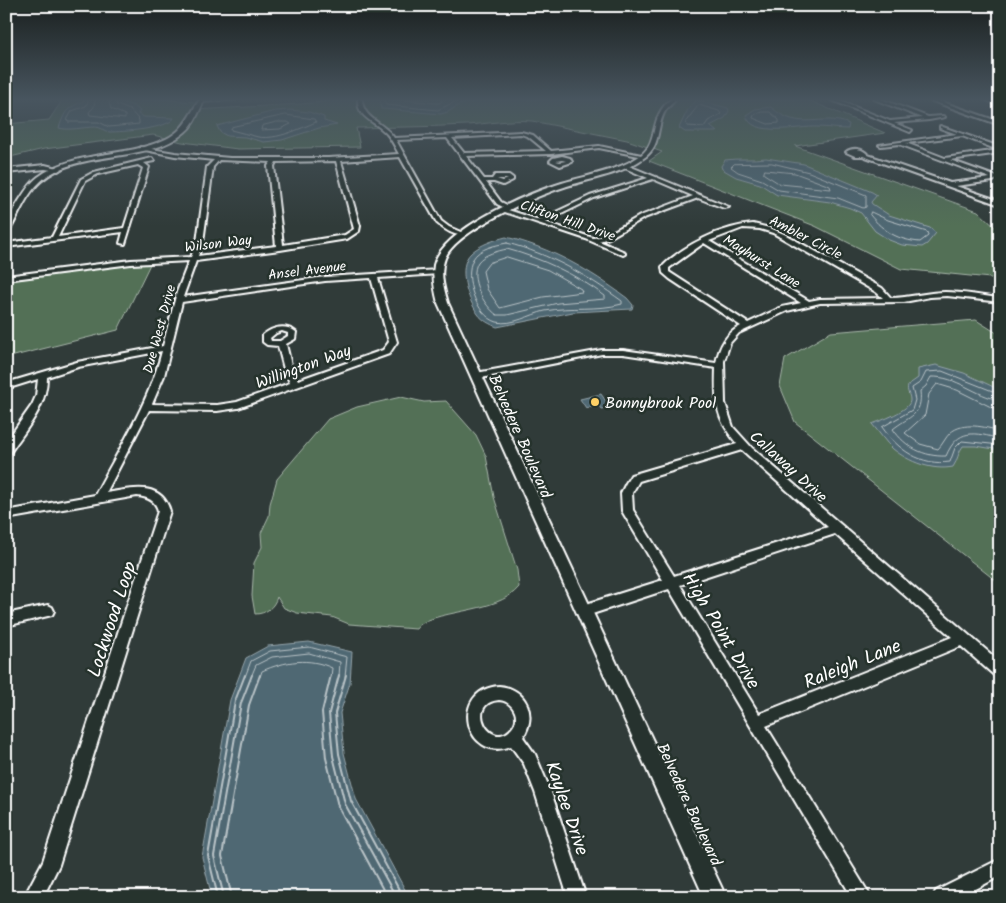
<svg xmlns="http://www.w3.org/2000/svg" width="1006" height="903" viewBox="0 0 1006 903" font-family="Kalam,sans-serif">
	<rect width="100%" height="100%" fill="#303b39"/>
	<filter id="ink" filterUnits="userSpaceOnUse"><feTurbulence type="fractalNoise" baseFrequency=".02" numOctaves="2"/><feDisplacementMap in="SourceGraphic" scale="10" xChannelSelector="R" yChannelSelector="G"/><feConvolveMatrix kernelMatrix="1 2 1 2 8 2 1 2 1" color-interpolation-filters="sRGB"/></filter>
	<g filter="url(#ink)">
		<path fill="#526f56" stroke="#a8b7aa" d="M63 99H160L195 102 194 110 300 104 323 102 331 99H806L885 133 795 146 978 211 1000 232V279L901 269 815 226 649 161 662 152 627 140 532 121C510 119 488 124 466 125 429 127 393 127 356 128L360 147 238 149 182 142 153 135 44 149 6 158V124L49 120Z
			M151 262 118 330 6 358V281Z
			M976 320 1000 335V584L795 422 780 386 785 359 831 332Z
			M401 397 424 402 446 401 476 435 486 456 494 497 517 570 519 587C497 615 428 609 416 629L349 624 332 617 297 613 284 608 277 597C274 607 266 614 255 614L252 596 254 563 262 547 261 533 269 516 270 504 277 479 328 419 357 407Z"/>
		<path fill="#4f6873" stroke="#95a4ab" d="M85 99H111L134 106 140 111 138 114 144 117 174 118C168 129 122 132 109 132 104 131 101 127 95 127 84 127 69 131 59 128 65 110 67 108 84 101Z
			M380 99H485L459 105 448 112 441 114 383 109H381Z
			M697 100 728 108 729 111 725 118 710 126 717 132H685L679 128 688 109Z
			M771 107C800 133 821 112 849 124L848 129C837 129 828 127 817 127 800 126 751 138 746 115L755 109Z
			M290 110 309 112 324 117V121L337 125 319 128 282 140 264 142 245 137 227 136 220 132 217 126 275 111Z
			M766 158 804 164 872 192 877 195 871 202 872 204 889 215 930 228 936 233 927 244 922 247 902 245 889 240 875 231 861 213 850 208 830 202 777 195 760 184 736 177 722 169 721 166 725 160C738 158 752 160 766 158Z
			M506 237C552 248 589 270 627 298L633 305 632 309 573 312 497 327C490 324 483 321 478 314 468 300 456 267 471 253 481 244 494 240 506 237Z
			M936 365 964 373 1000 390V450L976 446H963C958 452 958 460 953 467 932 471 909 462 893 449 885 442 879 432 872 424 880 421 911 410 910 400 910 394 906 392 908 385L918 378V369Z
			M601 394 610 407 601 409 598 405 586 408 580 399Z
			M309 642 352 652 350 683 340 713 344 753 356 799 409 897H215L211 893 202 857 230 700 246 658 268 646Z"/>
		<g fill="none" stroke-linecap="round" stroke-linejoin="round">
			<path stroke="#b9c3c7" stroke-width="1" d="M89 99 86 106 72 111 67 120 68 122H99L109 127 139 124V120L130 110 117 105 114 99
				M95 99 94 107 89 112 90 115 125 119V115L111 109 108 99
				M383 99 386 105 438 110 460 99
				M395 99 435 103H440L444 99
				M699 105 719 111 721 114 708 121 704 127 687 126 686 122Z
				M762 112H770L779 120V123L768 124 753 118 754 115Z
				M286 115 314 119 316 122C299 129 277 140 258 137 249 135 240 132 231 130L232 127Z
				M277 122H288L291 124 280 129 261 130 262 126Z
				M772 163 809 172 866 195V207L863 208 838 198 779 190 762 180 738 172 731 167 734 164Z
				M765 170 795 173 830 186 831 189 780 184 764 174Z
				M871 212 888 220 927 232 928 236 920 242C898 240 884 232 870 215Z
				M507 243C550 254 586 275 622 301V304C597 311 571 306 545 311 531 314 512 326 497 322 476 316 463 277 473 259 479 248 496 245 507 243Z
				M507 249C543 259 575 274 605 296V299L558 303 507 315H497C484 306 468 278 478 262 484 254 498 251 507 249Z
				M507 257 548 270 581 289 582 292 543 297 500 308 487 289 483 271 489 263Z
				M1000 394 942 371 926 372 921 382 912 388 915 400 912 410 882 427C898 450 921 466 950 462L955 448 962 441 1000 445
				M1000 400C975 396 957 376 931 377L926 386 920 391C923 416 909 416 893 429 905 447 924 457 946 456 958 428 974 432 1000 439
				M1000 408 991 407 957 390 937 384 929 394 925 415 905 433 920 444 938 449C943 444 945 438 950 433 963 421 985 427 1000 431
				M245 677 251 661 270 651 309 647 347 657 345 677
				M251 677 256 665 272 657 309 653 340 662 339 677
				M260 677 262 671C285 661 309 657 332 668L331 677"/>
			<path stroke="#b9c3c7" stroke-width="2" d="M331 675 322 712 326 758 338 806 387 897
				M339 675 329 713 333 756 345 804 396 897
				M346 675 335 713 339 754 351 801 403 897
				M218 897 208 856 235 701 245 675
				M224 897 214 856 241 703 252 675
				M232 897 222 856 249 705 260 675"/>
			<defs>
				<path id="minor" d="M208 99H236L201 102 199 101Z
					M358 99H362C362 119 385 123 394 138L521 132 533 135 551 151 599 146 646 156 644 157 599 148 551 154 466 156 484 179H492L495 175H509L513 178V180L503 185 494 182H486L501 202 511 207 512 208 509 210 497 204 447 138 396 140 441 221 449 227 463 233V235C454 236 444 229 437 223L400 157 341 161 360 226 359 231 347 239 280 250 196 261 183 297 325 277 439 270 442 272 439 274 378 278 397 342 389 354 238 408 217 411 149 410 106 493C130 489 161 480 170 511L59 865 43 897H24L43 861 158 511C156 500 147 497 137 496L6 519V511L95 495C119 449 149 403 162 351L78 367 47 377C47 407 26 429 10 453L6 454V442L32 405 36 396 38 379 6 389V383L77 362 163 346 177 292 189 261 131 264 6 280V276L131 260 191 257 197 242 207 167 214 160 175 156 140 149V147L175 153 230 158H328L399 154C395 147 391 138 386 133 375 121 357 118 358 99ZM521 134 529 137 546 151 464 153 452 138ZM219 160 271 162 268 166 276 246 198 256 203 242 213 167ZM336 161 354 229 345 235 283 245 274 166 276 162ZM497 179H508L503 181ZM371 278 389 342 383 350 298 380 292 369 286 344 295 339 296 332C285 324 273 327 263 335V342L267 345 278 346 284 369 290 383 237 402 217 405 152 404 164 376 182 302 325 281ZM282 331 288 333V336L280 341H271L270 338 276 333Z
					M829 99H835L890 121 922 118 874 99H881L928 117 943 116 945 117 929 120 894 123 912 130 910 132Z
					M927 99H934L1000 122V125Z
					M984 99H990L1000 103V106Z
					M940 126 1000 147V153L950 160 997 177V179L993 181 956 186 1000 201V205L863 156H855L846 152C852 147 863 148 868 155L950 183 990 178 899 144 881 146 879 145 957 134 940 128ZM962 136 998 150 945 158 906 143Z
					M562 156 570 158 572 162 560 166 550 161 553 158ZM562 160 566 161 560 162 556 161Z
					M152 158 154 161 144 163 149 167 125 244 120 243 123 232 6 247V243L52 237 81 179 94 172ZM138 165 143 168 124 228 58 237 85 181 98 174Z
					M45 165 61 169 58 171 45 169 6 173V169Z
					M629 166 729 207 724 208 698 198 644 218 609 238 599 241 625 252V254L623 255 586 239 502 211 505 209 539 220 590 196 648 178 627 169V167ZM653 179 693 196 640 216 605 236 593 238 545 222 594 198Z
					M753 224 770 228 784 234 882 288 891 298C909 298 927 292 945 292 963 292 982 296 1000 298V302L947 296 930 297 904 302 820 303 787 311 739 333 730 343 724 361 725 403 733 427 752 448 1000 662V678L995 676 961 646 766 726 871 897H852L669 589 583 617 579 615 577 611 579 607 583 605 663 580 622 511 621 493 626 483 631 475 737 444C715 417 715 402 716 368L623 354H602L476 379 472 376 476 373 602 350H623L716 363C719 347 726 333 741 326L670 279 663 273 662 267C683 245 723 226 753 224ZM743 228 760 229 773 233 876 292 883 298 820 299 809 301 709 241ZM704 243 801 303 782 307 748 323 669 272V268ZM742 450 828 527 674 576 633 510 632 493 639 481ZM835 534 952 637 759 714 680 585Z
					M48 605 52 607 54 611 52 615 6 626V614Z
					M499 686C526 688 538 715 523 737L535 754 551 792 586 897H568L535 792 524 764 511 746C466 764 448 690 499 686ZM499 700C512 701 522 716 512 728 491 753 464 703 499 700Z
					M1000 859V876L961 897H933L936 891Z"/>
				<path id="tertiary" d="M200 99H205C199 110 195 124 185 132 146 165 79 148 41 181 27 193 19 214 10 230L6 232C6 220 13 211 19 201 24 193 30 183 38 177 75 150 126 158 166 139 185 130 189 115 200 99Z
					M671 99H676C672 104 667 107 664 113 656 129 661 145 645 157 623 174 593 178 567 186 538 195 456 230 445 258 439 273 444 289 448 303L726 897H704L438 303C435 291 432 278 434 265 442 229 529 193 562 183 588 175 619 171 641 155 660 140 648 118 671 99Z"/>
			</defs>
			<use href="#minor" stroke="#fff" stroke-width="4"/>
			<use href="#tertiary" stroke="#fff" stroke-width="4"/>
			<use href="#minor" fill="#26332d" fill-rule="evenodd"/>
			<use href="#tertiary" fill="#26332d" fill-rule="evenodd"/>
		</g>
	</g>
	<linearGradient id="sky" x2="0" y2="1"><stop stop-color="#1a201f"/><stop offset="0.44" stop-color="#48555f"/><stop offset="1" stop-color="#48555f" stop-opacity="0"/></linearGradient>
	<rect width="1006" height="226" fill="url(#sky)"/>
	<circle fill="#ffd166" stroke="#26332d" stroke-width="2" cx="595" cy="402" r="5"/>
	<g text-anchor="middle" stroke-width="5" stroke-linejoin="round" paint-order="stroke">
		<g font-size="14" fill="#fff" stroke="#26332d">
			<text transform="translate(568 220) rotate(19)" y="5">Clifton Hill Drive</text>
			<text transform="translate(806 237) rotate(27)" y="5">Ambler Circle</text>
			<text transform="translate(218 243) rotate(-7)" y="5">Wilson Way</text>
			<text transform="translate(762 261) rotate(32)" y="5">Mayhurst Lane</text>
			<text transform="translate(307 270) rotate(-7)" y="5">Ansel Avenue</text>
			<text transform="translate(159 329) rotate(-75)" y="5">Due West Drive</text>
		</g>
		<g font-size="16" fill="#fff" stroke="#26332d">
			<text transform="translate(303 366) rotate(-20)" y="6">Willington Way</text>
			<text transform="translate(521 436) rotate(66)" y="6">Belvedere Boulevard</text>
			<text transform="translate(789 466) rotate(42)" y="6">Callaway Drive</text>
			<text transform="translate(690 804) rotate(65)" y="6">Belvedere Boulevard</text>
		</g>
		<g font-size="16" fill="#fff" stroke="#26332d" text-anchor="start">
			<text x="605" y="408">Bonnybrook Pool</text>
		</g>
		<g font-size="19" fill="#fff" stroke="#26332d">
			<text transform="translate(111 619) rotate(-72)" y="7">Lockwood Loop</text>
			<text transform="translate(722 630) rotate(59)" y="7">High Point Drive</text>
			<text transform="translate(852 663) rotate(-22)" y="7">Raleigh Lane</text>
			<text transform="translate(568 808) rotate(71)" y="7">Kaylee Drive</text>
		</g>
	</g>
	<rect width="1006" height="903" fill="none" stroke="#26332d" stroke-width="25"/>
	<rect x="12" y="12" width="981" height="878" fill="none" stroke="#fff" stroke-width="2" filter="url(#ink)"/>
</svg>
